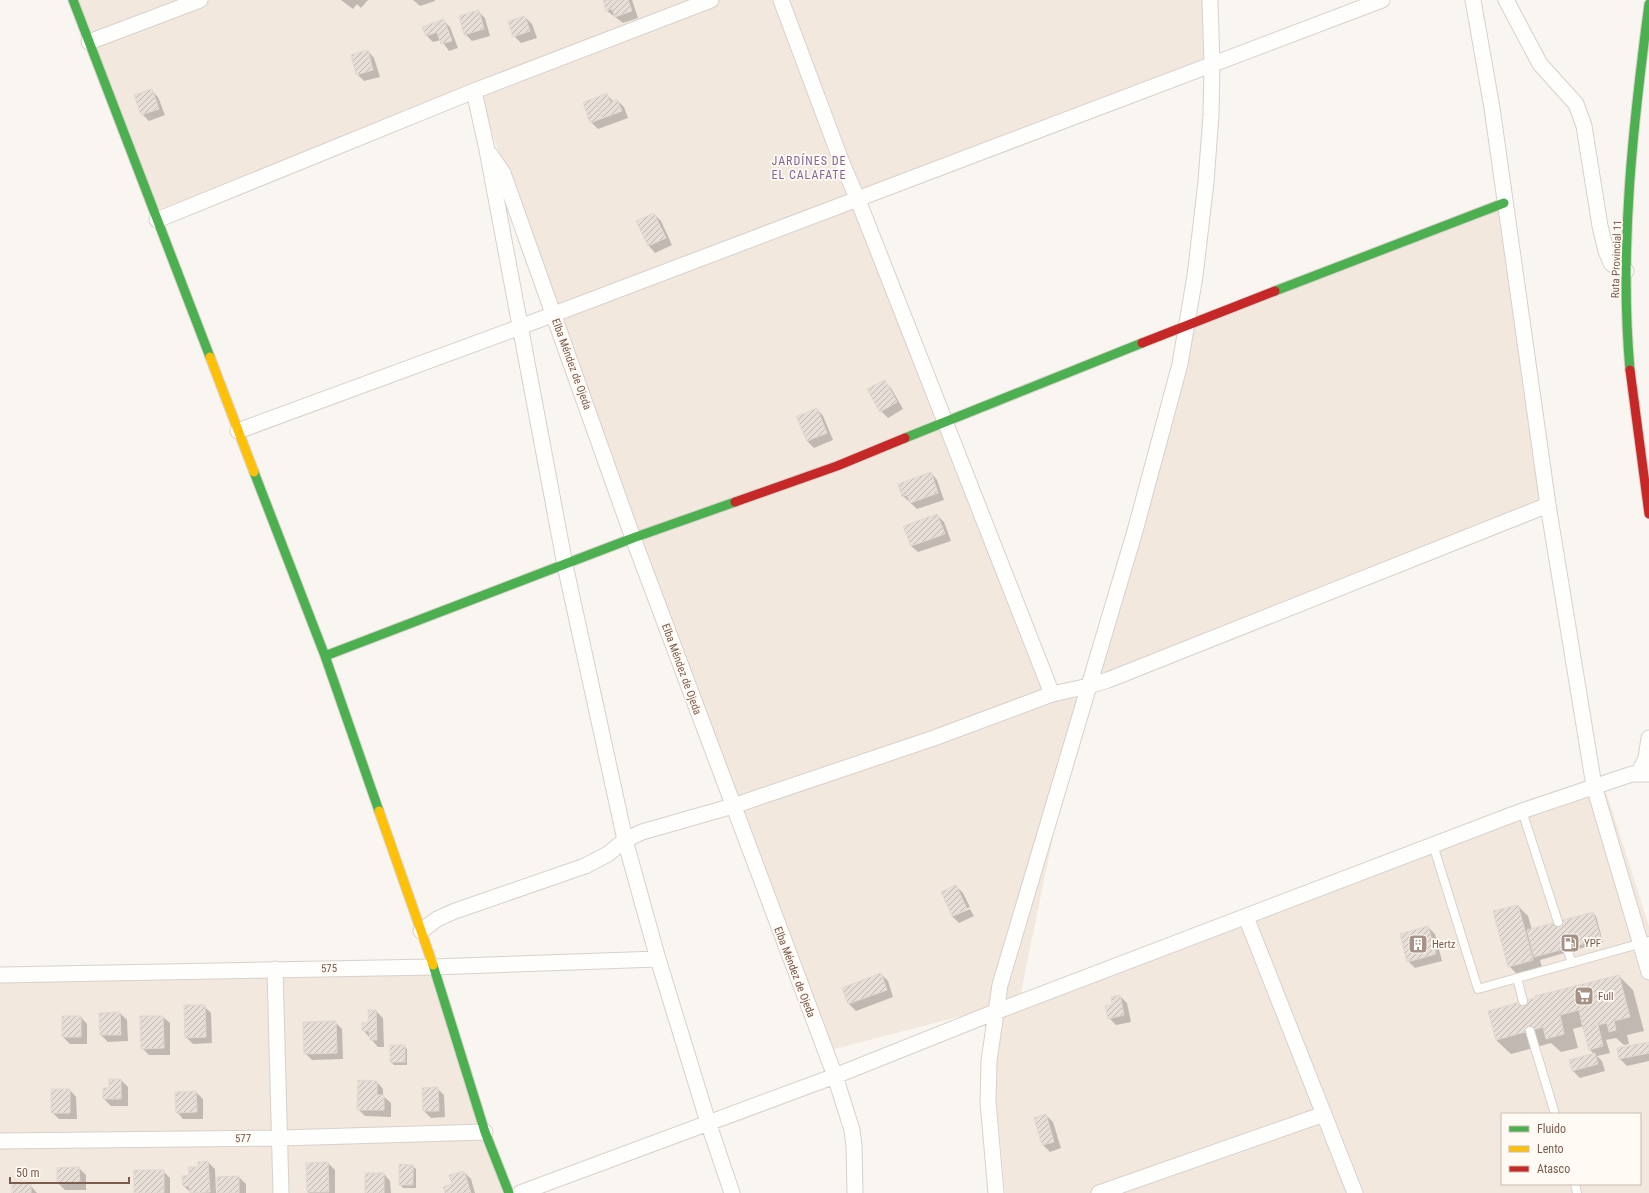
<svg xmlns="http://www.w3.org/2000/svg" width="1649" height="1193" viewBox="0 0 1649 1193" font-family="'Roboto Condensed',sans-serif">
	<defs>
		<pattern id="building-hatch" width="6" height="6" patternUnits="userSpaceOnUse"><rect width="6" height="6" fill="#e6ded7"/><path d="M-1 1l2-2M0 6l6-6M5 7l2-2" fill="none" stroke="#bfb7b1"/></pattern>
	</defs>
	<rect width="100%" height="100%" fill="#f9f5f0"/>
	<path fill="#f2e8de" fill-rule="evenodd" d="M73 0H1210L1212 65 858 200 1052 694 1081 700 1019 1002 1604 785 1649 926V1193H1005L988 1009 827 1051 478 95 154 211ZM1502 1114H1640V1184H1502Z
		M1504 203 1548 505 1089 686 1186 325Z
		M434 967 509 1193H0V975Z"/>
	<path fill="#0003" d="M341 0H368L361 8 357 4 353 9Z
		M413 0H435V1L420 6Z
		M604 0H632L638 18 623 23 607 11Z
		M478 11 485 18 490 36 472 41 465 34Z
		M525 17 532 24 537 38 521 43 514 36Z
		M443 20 450 27 458 48 449 51 441 40 433 42 427 36Z
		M368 51 374 58 380 77 364 81 357 74Z
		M151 90 158 97 165 115 149 121 142 114Z
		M606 94 614 102 617 100 624 107 628 118 598 129 591 122Z
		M654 214 661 221 672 245 655 253 649 246 638 222Z
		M884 381 891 388 903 409 888 418 881 411Z
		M817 409 823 416 833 440 814 448 807 441Z
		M931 473 937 480 944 500 917 509 903 496Z
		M937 515 944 522 951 541 918 552 911 546Z
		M956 886 963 893 970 907 954 914V916L970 909 974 916 959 923 952 916Z
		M1518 906 1528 916 1532 930 1593 913 1596 916 1603 942 1540 960 1543 971 1520 977 1509 966Z
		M1428 927 1435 934 1442 961 1415 968 1408 961Z
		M881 974 888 981 893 997 856 1011 849 1004 843 988Z
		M1619 976 1633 990 1644 1031 1627 1035 1629 1044 1624 1045 1616 1038 1606 1040 1610 1053 1597 1056 1602 1061 1605 1071 1580 1078 1573 1071 1570 1060 1594 1054 1590 1050 1584 1026 1573 1029 1578 1048 1561 1052 1551 1043 1511 1054 1496 1040Z
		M1120 996 1127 1003 1131 1022 1116 1025 1109 1018Z
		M204 1006 211 1013 212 1043 193 1044 186 1037Z
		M376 1011 383 1018 384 1047H378L363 1030 370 1023Z
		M120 1013 127 1020 128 1041 108 1042 101 1035Z
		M81 1017 87 1024V1044H70L63 1037Z
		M163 1017 170 1023V1055H149L142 1048Z
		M335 1022 342 1029 343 1059 312 1060 305 1053Z
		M1649 1043V1061L1627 1066 1620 1059Z
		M404 1046 407 1049V1065H394L391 1062Z
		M110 1080H121L128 1087V1106H111L104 1099 110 1089Z
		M377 1082 383 1089V1096L391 1103V1117L365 1116 358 1109Z
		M437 1088 444 1095 445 1117 431 1118 424 1111Z
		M70 1090 76 1097 77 1119H59L52 1112Z
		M196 1092 203 1099V1119H183L177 1112Z
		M1046 1115 1053 1122 1061 1148 1050 1152 1043 1145 1035 1118Z
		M208 1162 215 1169 216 1193H191L184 1186V1176H190Z
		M328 1163 335 1170V1193H309L308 1192Z
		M412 1166 416 1169V1188H403L400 1184Z
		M79 1168 86 1175V1190H65L58 1183Z
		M163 1171 170 1178V1193H135Z
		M464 1172 471 1179 475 1193H446Z
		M384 1174 390 1181 391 1193H366Z
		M239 1177 246 1184V1193H218Z
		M30 1185 37 1193H13Z"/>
	<path fill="url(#building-hatch)" stroke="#e2d8d2" d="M603 0H628L632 11 615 17 612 9 606 11Z
		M479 10 484 29 464 35 459 16Z
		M525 16 530 31 513 37 508 21Z
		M444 19 452 41 441 44 437 32 426 36 422 27Z
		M368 50 373 70 356 75 351 55Z
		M152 89 159 109 141 115 134 95Z
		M607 93 610 102 617 99 622 111 603 118 595 98Z
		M595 98 603 118 590 123 583 102Z
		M654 213 666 238 648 246 636 221Z
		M885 380 897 402 880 412 867 389Z
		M817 408 827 433 807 441 796 417Z
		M931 472 938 493 910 503 907 495 902 497 898 484Z
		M937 514 945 534 911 546 903 526Z
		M956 885 967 909 952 916 941 892Z
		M1518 905 1533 960 1508 967 1493 911Z
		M1593 912 1601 939 1534 957 1527 930Z
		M1428 926 1436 954 1407 962 1400 934Z
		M881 973 887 990 848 1004 842 988Z
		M1619 975 1630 1017 1614 1021 1616 1030 1609 1032 1607 1023 1583 1028 1579 1010 1560 1015 1564 1034 1546 1039 1543 1027 1496 1040 1488 1011 1535 998V996Z
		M1120 995 1124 1015 1108 1019 1105 1006 1112 1005 1111 997Z
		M184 1005H205L206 1037 185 1038Z
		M368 1010H376L377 1040H370L369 1031H362V1023L369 1022Z
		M120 1012 121 1035H100L99 1013Z
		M62 1016H81V1037H62Z
		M140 1016H163L164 1048 141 1049Z
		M336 1021 337 1053 304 1054 303 1022Z
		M1598 1025 1603 1046 1589 1050 1583 1028Z
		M1649 1042V1053L1619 1059 1617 1048Z
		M390 1045H405V1062H390Z
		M1595 1053 1598 1064 1572 1071 1569 1060Z
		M109 1079H121V1099H103V1088H109Z
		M358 1080 377 1081V1095H384V1110H357Z
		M438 1087 439 1111H423L422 1088Z
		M51 1089H70V1113H51Z
		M196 1091 197 1112 176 1113 175 1092Z
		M1046 1114 1054 1142 1042 1145 1034 1118Z
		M208 1161 210 1192 190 1193 189 1186H183L182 1176 189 1175 188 1167H198V1162Z
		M328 1162 329 1192H307L306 1163Z
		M399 1164 413 1165V1185H399Z
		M79 1167 80 1183 57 1184V1168Z
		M134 1170H164V1193H134Z
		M464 1171 471 1193H445L443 1187 452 1184 449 1175Z
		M365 1173H384V1193H365Z
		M239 1176V1193H217V1177Z
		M12 1184H31V1193H12Z"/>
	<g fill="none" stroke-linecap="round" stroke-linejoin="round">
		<defs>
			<path id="lane" d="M1522 811 1558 922
				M1433 845 1478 989 1649 941
				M1567 949 1572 963
				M1517 978 1523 1001
				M1530 1031 1555 1114
				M1575 1184 1577 1193"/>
			<path id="street" d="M781 0 842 163 858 200 1052 694
				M1473 0 1492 108 1548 505 1594 786 1649 972
				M1506 0 1540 64 1576 104 1584 126 1600 226 1606 251 1611 263 1617 268 1626 271
				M89 42 200 0
				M474 91 487 150 565 565 625 840 658 959 708 1122 732 1193
				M490 154 503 173 633 538 835 1076 852 1130 854 1146 855 1193
				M157 220 474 91 711 0
				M238 431 520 327 1382 0
				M1638 774 1646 758 1649 738
				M1246 917 1355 1193
				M421 931 437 919 455 911 585 866 608 854 625 840 642 832 733 806 934 738 1052 694 1089 686 1108 680 1548 505
				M275 969 281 1193
				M0 975 434 967 658 959
				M0 1141 280 1138 485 1132
				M520 1193 835 1076 995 1012 1522 811 1632 774H1649
				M996 1193 988 1102 989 1061 1000 985 1135 531 1180 364 1195 276 1206 182 1211 115 1212 65 1210 0
				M1099 1193 1324 1114"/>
			<path id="fast" d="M73 0 210 357
				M1275 291 1504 203
				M1630 370C1619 249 1633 125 1649 4
				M905 438 1142 343
				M254 472 325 656 379 811
				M325 656 633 538 735 502
				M433 965 485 1132 509 1193"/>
			<path id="slow" d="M210 357 254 472
				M379 811 433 965"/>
			<path id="jam" d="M1142 343 1275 291
				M1630 370 1649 514
				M735 502 837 466 905 438"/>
		</defs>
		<use href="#lane" stroke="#d7d1cb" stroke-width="10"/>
		<use href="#street" stroke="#d7d1cb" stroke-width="17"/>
		<use href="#fast" stroke="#d9d2cb" stroke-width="11"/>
		<use href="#slow" stroke="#d9d2cb" stroke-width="11"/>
		<use href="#jam" stroke="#d9d2cb" stroke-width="11"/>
		<use href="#lane" stroke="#fefefd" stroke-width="8"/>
		<use href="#street" stroke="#fefefd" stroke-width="15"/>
		<use href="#fast" stroke="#4caf50" stroke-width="9"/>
		<use href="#slow" stroke="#ffc107" stroke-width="9"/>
		<use href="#jam" stroke="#c62828" stroke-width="9"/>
	</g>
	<defs>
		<symbol id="fuel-square" viewBox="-11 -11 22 22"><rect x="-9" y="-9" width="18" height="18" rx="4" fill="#a69286" stroke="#fffaf3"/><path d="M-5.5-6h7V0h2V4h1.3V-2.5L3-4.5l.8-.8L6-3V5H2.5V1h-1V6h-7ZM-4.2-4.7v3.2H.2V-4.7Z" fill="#fff"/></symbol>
		<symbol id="building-square" viewBox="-11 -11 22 22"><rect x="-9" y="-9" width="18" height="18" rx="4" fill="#a69286" stroke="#fffaf3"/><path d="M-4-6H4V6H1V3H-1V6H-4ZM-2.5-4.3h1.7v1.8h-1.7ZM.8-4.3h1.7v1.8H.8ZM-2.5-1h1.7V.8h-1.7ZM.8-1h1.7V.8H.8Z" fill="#fff"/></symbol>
		<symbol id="supermarket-square" viewBox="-11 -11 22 22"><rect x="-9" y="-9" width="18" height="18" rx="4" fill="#a69286" stroke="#fffaf3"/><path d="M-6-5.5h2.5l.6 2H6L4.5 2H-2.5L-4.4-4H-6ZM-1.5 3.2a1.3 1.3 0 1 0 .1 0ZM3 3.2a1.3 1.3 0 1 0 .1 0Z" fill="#fff"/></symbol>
	</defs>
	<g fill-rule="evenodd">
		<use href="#fuel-square" x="1559" y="932" width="22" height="22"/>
		<use href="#building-square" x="1407" y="933" width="22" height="22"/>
		<use href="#supermarket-square" x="1573" y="985" width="22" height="22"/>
	</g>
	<g text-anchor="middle" stroke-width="3.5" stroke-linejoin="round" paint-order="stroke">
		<g font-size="11" fill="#7a5c4d" stroke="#fffaf3">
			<text transform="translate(1616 259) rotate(-88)" y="4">Ruta Provincial 11</text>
			<text transform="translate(572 364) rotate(70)" y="4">Elba Méndez de Ojeda</text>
			<text transform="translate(682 669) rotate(70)" y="4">Elba Méndez de Ojeda</text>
			<text transform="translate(329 968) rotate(-1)" y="4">575</text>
			<text transform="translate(795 972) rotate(69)" y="4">Elba Méndez de Ojeda</text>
			<text transform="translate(243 1138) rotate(-1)" y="4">577</text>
		</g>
		<g font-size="11" fill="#7a5c4d" stroke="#fffaf3" text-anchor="start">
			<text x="1584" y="947">YPF</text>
			<text x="1432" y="948">Hertz</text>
			<text x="1598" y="1000">Full</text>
		</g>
		<g font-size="12" letter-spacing="1" fill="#846695" stroke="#fffaf3">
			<text x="809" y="165">JARDÍNES DE<tspan x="809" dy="14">EL CALAFATE</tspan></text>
		</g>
	</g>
	<rect x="1501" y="1113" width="140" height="72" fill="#fffaf3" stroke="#cabbb1"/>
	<rect x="1509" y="1126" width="20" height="6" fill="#4caf50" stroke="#cabbb1"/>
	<text x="1537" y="1133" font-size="12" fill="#7a5c4d">Fluido</text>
	<rect x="1509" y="1146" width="20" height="6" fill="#ffc107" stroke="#cabbb1"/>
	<text x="1537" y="1153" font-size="12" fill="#7a5c4d">Lento</text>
	<rect x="1509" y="1166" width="20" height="6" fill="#c62828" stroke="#cabbb1"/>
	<text x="1537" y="1173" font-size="12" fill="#7a5c4d">Atasco</text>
	<path d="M10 1177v6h119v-6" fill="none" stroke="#7a5c4d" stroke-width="2"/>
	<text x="16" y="1177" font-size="12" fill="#7a5c4d" stroke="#fffaf3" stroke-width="3" paint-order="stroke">50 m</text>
</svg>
